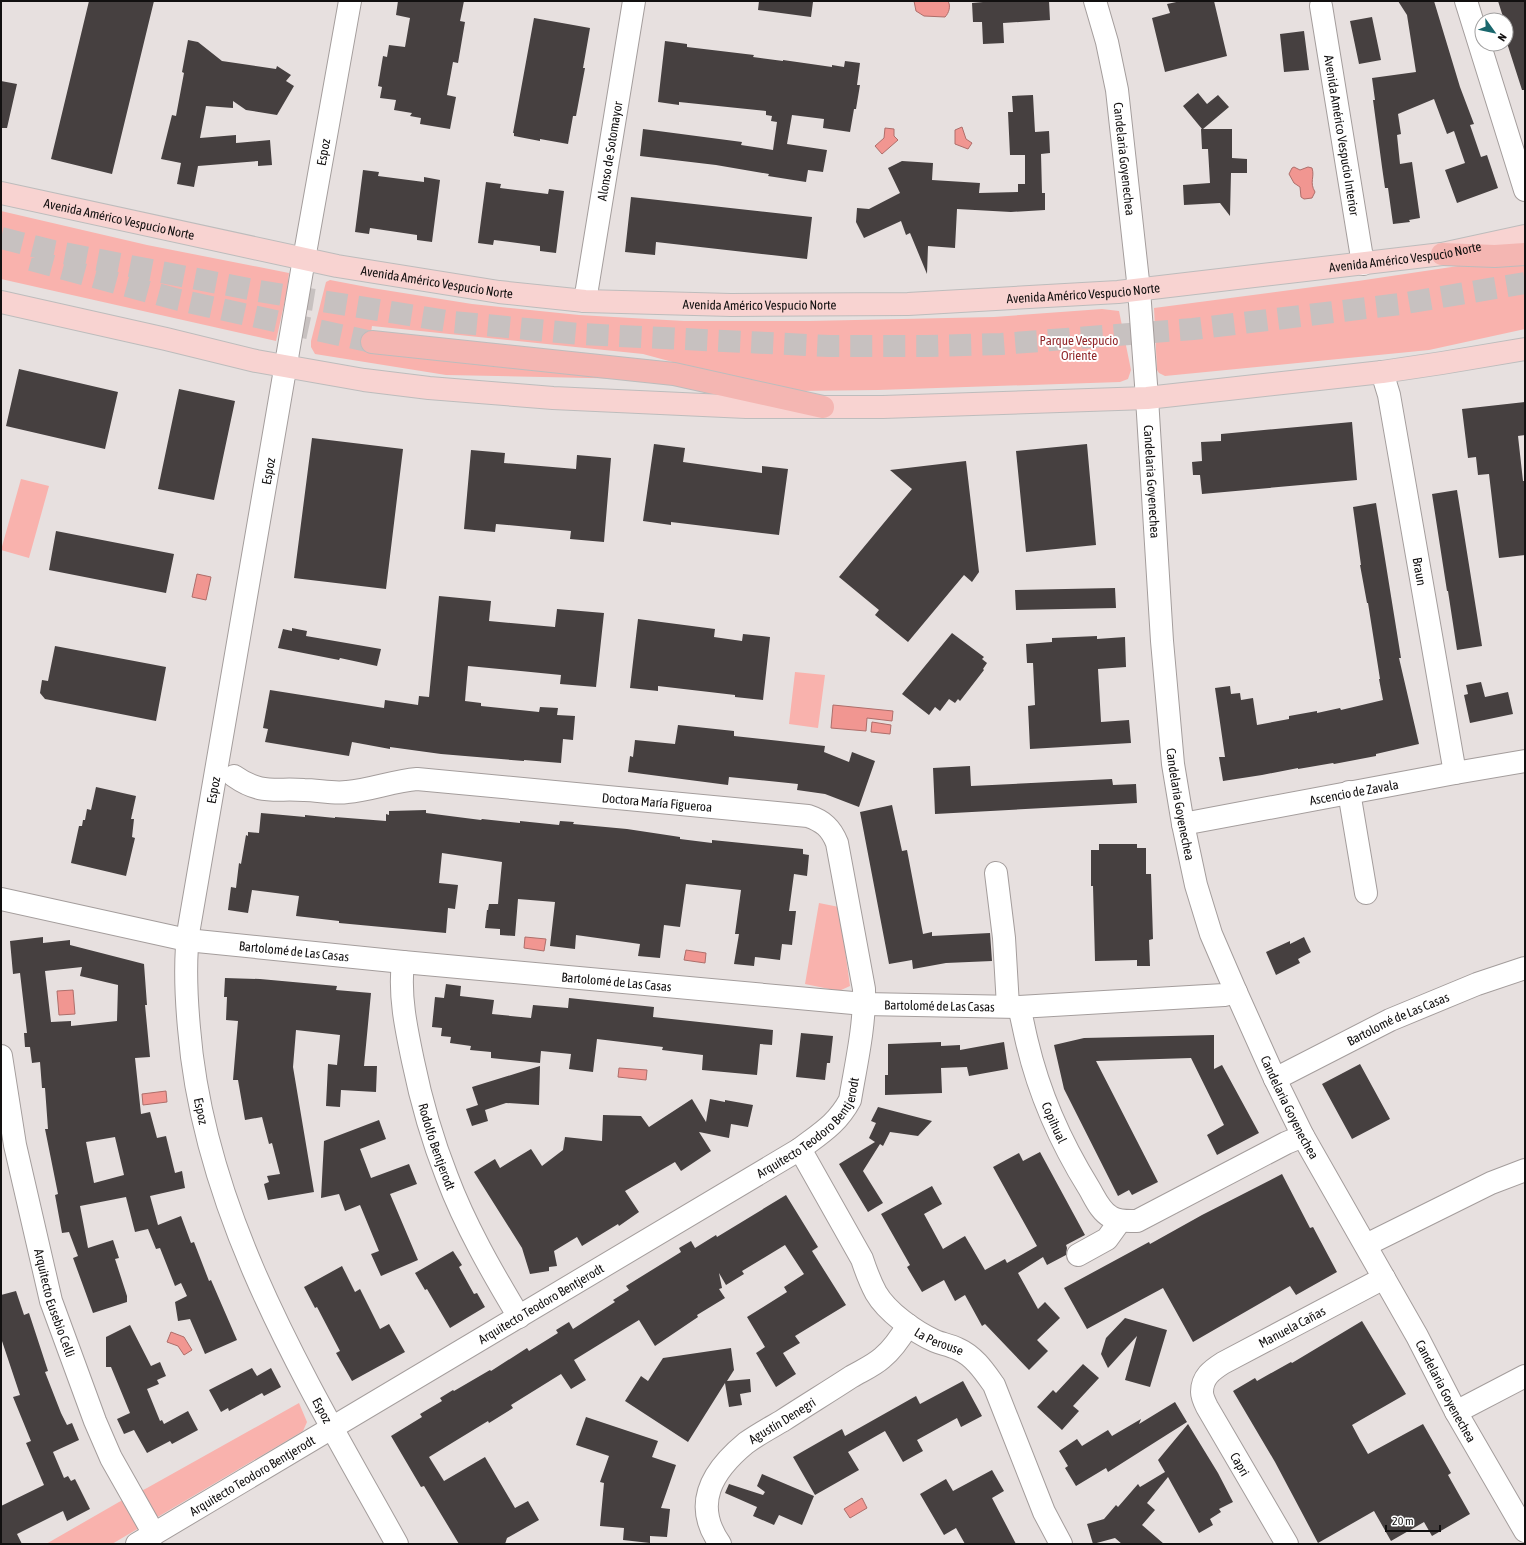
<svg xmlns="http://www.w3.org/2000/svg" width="1526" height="1545" viewBox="0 0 1526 1545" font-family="'Asap Condensed',sans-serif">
	<rect width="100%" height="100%" fill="#e7e0df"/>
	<path fill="#f9b2ad" d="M1 211 147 245 289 273 287 291 276 341 1 279Z
		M1525 256V329L1429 350 1165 376 1159 373 1157 370 1154 308 1358 281Z
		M330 280 372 288 472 304 579 315 684 321H809L994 317 1102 309 1119 311 1131 370 1128 379 1120 382 878 390 797 391 728 377 643 354 372 326 369 346 635 379 446 375 315 354 311 347V341L326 282Z
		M21 479 49 486 29 558 1 550Z
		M795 672 825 675 818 728 789 724Z
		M819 903 839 907 850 986 839 991 805 984Z
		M299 1403 307 1422 303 1431 112 1544H46L119 1502 147 1488Z"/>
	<path fill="#f19691" stroke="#ae6e6a" d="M914 1H948C951 6 949 13 945 17L924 16 916 11Z
		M962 127 966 139 972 143 968 149 955 144V130Z
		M885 128 894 129V136L898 140 882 154 875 146 884 138Z
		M1294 167 1300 170 1308 167 1312 168C1315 177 1309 182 1315 192L1312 198 1304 199 1301 197 1300 187 1294 183 1289 174 1292 168Z
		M197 574 211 577 206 600 192 597Z
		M833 705 893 711 892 721 867 718 866 731 831 728Z
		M872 722 891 725 890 734 871 732Z
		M525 937 546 939 544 951 524 948Z
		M686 950 706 953 705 963 684 960Z
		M73 990 75 1014 59 1015 57 991Z
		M619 1068 647 1070 646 1080 618 1077Z
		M166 1091 167 1102 143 1105 142 1094Z
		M171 1332 184 1337 192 1350 184 1355 178 1346 167 1342Z
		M862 1498 867 1508 850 1518 844 1509Z"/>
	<path fill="#464040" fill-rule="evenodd" d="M89 1H154L112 174 51 159Z
		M398 1H464L460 21 465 22 458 63 453 62 447 95 456 97 450 129 420 124 421 118 410 116 412 113 394 110 396 100 380 98 382 87 378 86 383 56 387 57 389 45 405 47 410 18 396 15Z
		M759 1 813 2 811 17 758 10Z
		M983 1H1049L1050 20 1003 23 1004 43 983 44 982 22H973L972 3 983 2Z
		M1181 1H1214L1227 56 1165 72 1152 18 1170 13 1167 4Z
		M1398 1H1434L1460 87 1474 124 1470 125 1481 157 1487 155 1498 188 1457 203 1445 170 1465 163 1454 131 1447 134 1434 99 1398 114 1401 134 1397 135 1400 164 1412 162 1420 218 1409 220 1410 222 1393 224 1388 188H1385L1382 167 1373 100H1375L1372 78 1416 72 1407 15Z
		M1498 1H1525V90H1522L1507 43 1510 42 1506 27V20H1504Z
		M1372 17 1381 60 1359 64 1350 21Z
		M534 18 590 28 583 68H585L576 116H573L568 144 540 139V141L514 136V133H513Z
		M1304 31 1309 70 1284 72 1280 34Z
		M188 40 198 42 222 61 276 69 277 66 291 75 286 81 294 86 277 115 246 110 233 101V108L206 106 200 138 236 135V143L270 140 272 165 258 166V161L198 166 194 187 177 184 181 163 161 159 172 115 176 116 184 73 182 72Z
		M665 41 687 44V47L754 55 753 57 783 61V60L832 67V65L844 67 845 61 860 63 857 85H860L856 109H854L850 132 823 128 824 119 792 115 787 144 827 150 823 172 808 170 806 182 768 176 769 174 716 165 640 156 643 129 742 142 741 145 773 150 777 122 771 121 772 116 766 115V111L679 102V105L658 102Z
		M1 81 17 84 7 128H1Z
		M1198 93 1207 104 1218 95 1229 107 1203 129H1232V158L1247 159V173H1231L1230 216 1220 203 1184 205 1183 185 1210 183 1208 149H1202L1201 129H1202L1183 106Z
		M1033 95 1035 132 1049 131 1050 153 1041 154 1042 193H1045V210L1011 212 957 209 955 248 928 246 927 274 910 233 906 235 901 221 864 238 856 222 857 208 869 209 900 193 888 168 902 161 933 163 932 180 980 183 979 193 1018 192V184H1025V155H1010L1008 112H1013L1012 96Z
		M363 170 379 172 378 176 424 182V177L440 180 432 242 417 240V235L370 228 369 234 355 232Z
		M486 182 501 184 500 188 548 194 549 189 564 191 556 253 540 251V246L494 240 493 245 478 243Z
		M631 197 812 217 807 259 656 242 655 255 625 252Z
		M19 369 118 392 105 449 6 426Z
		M179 389 235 401 214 500 158 489Z
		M1525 402V435L1518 436 1523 481H1525V555L1499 558 1489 474 1478 475 1476 457 1468 458 1462 409Z
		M1352 422 1357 480 1202 494 1200 475H1193L1192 462 1202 461 1201 442 1221 441V434Z
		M312 438 403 449 386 589 294 578Z
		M654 444 685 448 683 462 762 473V466L788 469 779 535 671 522V525L643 521Z
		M1087 444 1096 545 1026 552 1016 451Z
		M471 450 505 453 504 463 576 469 577 455 611 458 604 542 570 539 571 531 496 524 495 532 464 529Z
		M966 461 979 572 972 582 964 575 908 642 875 615 879 610 839 577 912 489 890 470Z
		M1457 490 1482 646 1457 650 1448 591H1447L1432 494Z
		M1376 503 1401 658H1399L1419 744 1376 754V756L1334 764 1333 763 1298 769V768L1262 775 1223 781 1219 757H1225L1215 688 1230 686 1231 694 1240 693 1241 700 1253 698 1257 725 1289 719V716L1317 711V713L1340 708 1341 710 1383 700 1379 679H1380L1368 603H1367L1360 565H1361L1353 507Z
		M56 531 174 554 166 593 49 570Z
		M1115 588 1116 608 1016 610 1015 590Z
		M439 596 491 601 489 621 555 627 557 609 604 613 596 687 560 684 561 675 468 666 465 701 481 703V706L539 712 540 707 558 708 557 715 575 716 573 740 563 739 561 763 524 760V761L441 754 390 747V749L352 742 349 756 265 742 268 729 263 728 270 690 384 708 385 700 418 705 419 696 429 697Z
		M638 619 715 629 714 637 742 641 743 634 770 637 763 700 735 697V695L658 686V691L630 688Z
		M292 628 307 631 306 636 381 649 377 666 340 658 339 660 278 648 283 629 292 631Z
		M952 633 984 657 982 659 987 663 983 669 984 670 960 701 958 699 955 703 949 699 940 711 935 707 929 715 902 694Z
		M1097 636V639L1125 637 1126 667 1098 669 1101 722 1129 720 1131 743 1030 749 1028 706 1035 705 1033 663H1027L1026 644 1052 642V638Z
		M55 646 166 667 156 721 45 699 40 693 42 680 48 681Z
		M1481 682 1485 697 1508 692 1513 714 1470 723 1464 695 1468 694 1466 685Z
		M678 725 734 731V736L825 746 824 752 849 762 852 752 875 761 859 807 825 794 797 790 798 784 729 777 728 785 628 772 630 756 633 757 635 740 675 744Z
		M970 766 971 786 1112 779 1113 785 1136 784 1137 803 935 814 933 768Z
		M96 787 136 796 131 819H134L132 837 135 838 126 876 71 863 79 826H82L83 820H85L87 809 91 810Z
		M892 805 902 851 907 850 923 934 932 932V936L990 933 992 961 946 963 913 969 912 960 889 964 860 812Z
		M426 810V813L481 820 482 819 520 823V821L559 825 560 821 574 822 573 824 627 829 680 837V839L712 843V840L803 849V854L809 855 807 876 794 874 789 911H796L792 945 782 944 780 960 755 957 754 966 734 964 739 934H735L741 890 686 884 680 927 664 925 660 958 638 956 640 944 576 935 575 949 550 946 555 902 518 899 515 936 500 935V929L485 928 487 910H488L489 904H498L502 862 442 853 439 883 458 885 455 909 448 908 446 933 339 923V921L296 916 299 896 252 890 248 913 228 910 231 887 236 888 239 863 241 864 246 835 248 836V832L259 833 261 813 305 817V815L335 818V817L386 821V814L389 815V811Z
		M1099 844H1137V848H1146V874H1151L1153 939 1149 940 1150 966H1137V960L1095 961 1093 886H1091V850H1099Z
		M43 937V943L70 940V945L144 964 147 1005H145L150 1057 135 1058 141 1114 150 1112 157 1138 166 1136 175 1173 182 1171 185 1188 150 1196 158 1225 181 1216 191 1243 194 1242 209 1281 211 1280 237 1340 205 1354 190 1319 178 1321 175 1302 187 1296 181 1283 175 1286 160 1248 156 1249 148 1229 135 1232 126 1197 80 1206 88 1248 113 1240 119 1258 115 1259 127 1296V1302L93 1313 73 1258 78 1256 69 1232 62 1233 55 1195 58 1194 45 1129H48L45 1088H42L40 1062 32 1063 30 1047H25L24 1033H27L20 973 13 974 10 941ZM82 967 80 976 118 985 117 1021 71 1026V1021L51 1022 45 971ZM115 1137 124 1175 94 1183 86 1142Z
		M1304 937 1311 952 1298 959 1300 963 1276 975 1266 952 1290 941V944Z
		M225 978 260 979 337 986 336 990 371 993 364 1066H377L376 1092 341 1090 340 1107 326 1106 328 1064 337 1065 340 1035 296 1030 293 1067 314 1192 268 1200 264 1184 269 1182 267 1176 280 1174 272 1143 269 1144 262 1117 245 1120 238 1080H233L238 1021 226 1020 227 997H224Z
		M446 984 461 986 460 996 494 1000 492 1014 531 1018 533 1005 568 1008 569 998 654 1007 653 1017 773 1030 772 1045 760 1044 757 1075 702 1070 703 1055 662 1050 663 1047 597 1039 593 1072 569 1069 571 1054 541 1051 540 1063 491 1058V1052L470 1050 471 1046 450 1043 451 1037 441 1036 442 1028 432 1027 435 997 444 998Z
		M801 1033 833 1036 830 1063H827L825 1080 796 1077Z
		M1214 1035V1069L1222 1065 1259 1133 1217 1155 1207 1135 1224 1125 1191 1058 1096 1061 1158 1182 1132 1195 1129 1190 1118 1196 1064 1089 1054 1045 1084 1038Z
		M941 1042V1046L960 1045V1050L1004 1042 1008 1069 969 1076 967 1067 941 1068 942 1093 885 1095V1075H888V1044Z
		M1360 1064 1390 1119 1352 1139 1322 1084Z
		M540 1066 539 1105 506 1103 485 1110 488 1121 472 1126 466 1109 478 1105 472 1087Z
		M692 1099 706 1122 710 1099 725 1102V1100L753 1105 748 1127 731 1124 729 1138 699 1132 711 1151 681 1171 675 1162 625 1191 639 1212 619 1226 618 1224 582 1246 577 1237 554 1251 557 1266 549 1267V1271L530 1274 522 1248 474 1172 495 1159 500 1168 531 1149 542 1166 563 1150 565 1137 602 1141 603 1115 641 1116 649 1127Z
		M878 1107 932 1121 918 1136 890 1132 883 1146 880 1144 863 1171 883 1203 868 1212 839 1164 875 1142 869 1138 876 1123 871 1121Z
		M379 1120 386 1139 360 1149 371 1178 409 1164 417 1184 390 1194 418 1260 381 1276 371 1254 379 1251 360 1205 345 1211 339 1194 321 1198 324 1141Z
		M1040 1152 1085 1235 1066 1245 1067 1248 1066 1255 1047 1265 1043 1257 1018 1273 1038 1309 1045 1302 1060 1318 1037 1340 1048 1351 1029 1370 985 1324 982 1326 965 1295 955 1301 944 1280 922 1292 907 1267 910 1265 881 1214 932 1186 942 1204 924 1214 943 1249 965 1236 985 1270 1005 1259 1007 1263 1037 1246 993 1167 1019 1153 1023 1161Z
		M1282 1174 1310 1228 1313 1227 1337 1272 1296 1295 1290 1286 1193 1342 1163 1288 1087 1329 1064 1288 1149 1242 1150 1244 1202 1215Z
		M786 1195 818 1247 812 1251 846 1305 795 1336 800 1343 783 1353 796 1374 776 1387 756 1353 765 1347 747 1317 787 1292 784 1287 804 1274 785 1245 742 1271 744 1274 726 1285 719 1273 722 1288 719 1289 725 1298 697 1315 698 1317 655 1346 639 1320 574 1360 586 1380 571 1389 561 1374 511 1405 513 1408 489 1423 488 1421 429 1457 444 1481 485 1457 515 1508 528 1501 539 1520 507 1538 505 1544H459L424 1486 421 1487 391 1436 422 1417 420 1414 442 1401 440 1398 453 1390 454 1391 490 1370 491 1371 527 1348 529 1351 558 1333 556 1330 569 1322 573 1329 615 1302 613 1300 629 1290 626 1286 681 1252 679 1248 691 1241 695 1248 716 1235 717 1237Z
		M453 1251 462 1265 459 1267 474 1294 477 1293 485 1307 450 1328 427 1289 425 1290 415 1273Z
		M342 1266 355 1292 360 1289 380 1329 389 1324 405 1352 352 1381 336 1353 340 1351 317 1307 315 1308 304 1287Z
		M16 1291 24 1315 29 1313 48 1371 45 1372 61 1413 67 1425 72 1423 79 1440 53 1452 64 1478 68 1476 71 1481 75 1479 90 1509 67 1521 63 1511 17 1534 22 1544H1V1506L44 1485 26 1443 31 1441 13 1397 20 1395 1 1338V1295Z
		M1125 1318 1167 1330 1150 1387 1125 1380 1137 1336 1108 1368 1101 1354 1106 1338Z
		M1362 1321 1406 1394 1352 1425 1360 1440 1368 1454 1423 1424 1451 1473 1448 1475 1470 1514 1432 1536 1424 1522 1391 1541 1374 1511 1318 1543 1275 1462 1233 1391 1255 1378 1257 1381 1291 1362 1292 1363Z
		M130 1325 151 1366 160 1362 166 1376 157 1380 159 1384 147 1389 160 1421 162 1420 164 1424 188 1411 198 1430 172 1444 170 1441 147 1453 134 1430 124 1434 117 1419 130 1413 111 1367H106V1337Z
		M731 1348 734 1370 727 1381 750 1379 751 1392 740 1394 742 1405 729 1407 725 1383 688 1442 625 1401 641 1376 648 1381 663 1358Z
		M1083 1364 1099 1378 1073 1406 1079 1411 1062 1430 1037 1407 1053 1390 1056 1393Z
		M252 1368 257 1376 271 1368 281 1387 264 1396 262 1393 229 1411 228 1408 221 1412 209 1390Z
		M963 1381 982 1416 961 1427 957 1418 917 1440 923 1451 903 1462 885 1431 848 1452 859 1470 815 1495 793 1457 842 1429 845 1436 916 1396 920 1404Z
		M1175 1402 1187 1422 1108 1472 1106 1468 1076 1486 1065 1468 1068 1466 1059 1451 1077 1439 1082 1446 1108 1430 1112 1436 1141 1419 1139 1424Z
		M586 1417 658 1441 652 1457 676 1465 661 1508 670 1509 667 1537 650 1536V1543L623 1540 624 1528 600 1526 604 1483 600 1482 609 1456 576 1445Z
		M1188 1424 1218 1473 1233 1502 1219 1509 1221 1512 1210 1519 1213 1525 1199 1533 1168 1477 1147 1503 1155 1510 1142 1525 1164 1544H1122L1115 1538 1093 1544 1087 1524 1104 1519 1116 1505 1118 1507 1138 1484 1140 1487 1165 1472 1158 1460Z
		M992 1470 1004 1491 992 1498 1016 1544H965L956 1528 944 1535 920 1494 946 1479 953 1491Z
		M762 1474 814 1496 802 1525 779 1515 774 1525 753 1516 757 1507 725 1493 729 1484 763 1495 765 1492 757 1486Z"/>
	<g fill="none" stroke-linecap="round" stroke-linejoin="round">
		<path stroke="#c7c1c0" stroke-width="22" stroke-dasharray="22 11" stroke-linecap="butt" d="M1 238 53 251 259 291 453 322 580 334 829 346H926L1001 344 1193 329 1400 304 1525 283
			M31 260 179 300 372 342"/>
		<defs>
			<g id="minor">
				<path id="s1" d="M350 1 304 259 189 928C184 961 186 995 189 1028 204 1217 307 1382 397 1544"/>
				<path id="s2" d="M1095 1 1107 42 1117 90 1139 290 1147 398 1162 641 1173 764 1183 824 1196 885 1211 934 1236 992 1275 1079 1303 1136 1417 1336 1456 1412 1525 1531"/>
				<path d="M1466 1 1525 190"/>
				<path id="s3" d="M1321 6 1363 264"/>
				<path id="s4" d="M585 301 634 1"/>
				<path id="s5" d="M1382 372 1389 395 1455 773"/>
				<path d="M1349 792 1366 893"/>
				<path id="s6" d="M1183 824 1455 773 1525 761"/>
				<path d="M996 873 1004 938 1008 1006"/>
				<path id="s7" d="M1 899 187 940 403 962 864 1004 1019 1007 1224 995 1236 992"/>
				<path id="s8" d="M403 962C399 995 406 1028 413 1061 421 1100 432 1139 447 1177 465 1225 492 1272 519 1317"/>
				<path id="s9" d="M1019 1007C1022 1018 1024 1030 1027 1042 1039 1093 1061 1143 1089 1188 1095 1198 1100 1211 1111 1217 1119 1222 1128 1221 1137 1221L1286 1143 1303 1136"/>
				<path id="s10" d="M1 1056 15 1145 51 1301 95 1421 111 1458 154 1534"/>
				<path id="s11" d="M1275 1079 1390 1020 1477 984 1525 968"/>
				<path id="s12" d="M800 1149 862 1259C866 1271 870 1282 876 1293 887 1312 915 1332 935 1341 942 1344 950 1345 958 1349 974 1356 984 1371 994 1385L1044 1512 1061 1544"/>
				<path d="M1366 1245 1491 1183 1525 1170"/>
				<path d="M1078 1255 1107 1239 1120 1221"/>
				<path d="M1456 1412 1525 1376"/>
				<path id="s13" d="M137 1544 800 1149C821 1133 837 1124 850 1100 856 1064 865 1026 864 989L837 843C831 828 823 821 808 816L417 779C393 781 371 790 347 792 333 794 318 790 304 790 274 788 261 795 234 776"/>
				<path id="s14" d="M720 1544C692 1504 712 1471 746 1443 757 1435 770 1428 782 1421 805 1406 828 1392 851 1377 861 1371 873 1366 882 1358 893 1349 901 1337 908 1325"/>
				<path id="s15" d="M1287 1544 1207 1407C1205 1403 1202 1397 1202 1392 1202 1377 1212 1370 1223 1363L1384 1278"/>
			</g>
			<g id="major">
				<path id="s16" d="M1 193 337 266 499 292 585 301 731 305 908 304 1118 292 1442 254 1525 236"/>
				<path d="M1 302 166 339 256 361 364 380 429 388 553 398 746 407H883L1147 398 1382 372 1442 363 1525 349"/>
			</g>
			<path id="highway" d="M1442 254 1495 256 1525 254
				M372 342 674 374 823 407"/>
		</defs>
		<use href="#minor" stroke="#a49d9c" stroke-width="24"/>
		<use href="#major" stroke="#bdbcbc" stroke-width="24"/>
		<use href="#highway" stroke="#bdbcbc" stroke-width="24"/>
		<use href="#minor" stroke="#fff" stroke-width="22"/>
		<use href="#major" stroke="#f8d3d1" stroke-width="22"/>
		<use href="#highway" stroke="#f4b6b2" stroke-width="22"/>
	</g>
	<g text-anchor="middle" stroke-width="4" stroke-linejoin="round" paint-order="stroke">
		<g font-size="13" fill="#121010" stroke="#fff">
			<text dy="5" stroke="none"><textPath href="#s3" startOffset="131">Avenida Américo Vespucio Interior</textPath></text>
			<text dy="5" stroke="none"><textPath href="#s4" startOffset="152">Alonso de Sotomayor</textPath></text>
			<text transform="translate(323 152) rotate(-80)" y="5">Espoz</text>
			<text dy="5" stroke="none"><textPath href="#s2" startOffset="161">Candelaria Goyenechea</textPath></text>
			<text dy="5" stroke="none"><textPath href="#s16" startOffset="121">Avenida Américo Vespucio Norte</textPath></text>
			<text dy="5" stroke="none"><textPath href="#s16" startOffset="1417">Avenida Américo Vespucio Norte</textPath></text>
			<text dy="5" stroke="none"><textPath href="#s16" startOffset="445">Avenida Américo Vespucio Norte</textPath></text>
			<text dy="5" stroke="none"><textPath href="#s16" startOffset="1093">Avenida Américo Vespucio Norte</textPath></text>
			<text dy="5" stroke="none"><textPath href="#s16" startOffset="769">Avenida Américo Vespucio Norte</textPath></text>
			<text transform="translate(268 471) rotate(-80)" y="5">Espoz</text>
			<text dy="5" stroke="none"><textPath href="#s2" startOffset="485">Candelaria Goyenechea</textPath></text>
			<text dy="5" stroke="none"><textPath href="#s5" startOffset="203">Braun</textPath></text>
			<text transform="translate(213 790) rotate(-80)" y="5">Espoz</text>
			<text dy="5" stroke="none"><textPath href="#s6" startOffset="174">Ascencio de Zavala</textPath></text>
			<text transform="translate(657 802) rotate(5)" y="5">Doctora María Figueroa</text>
			<text dy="5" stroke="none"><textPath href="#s2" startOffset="809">Candelaria Goyenechea</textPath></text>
			<text dy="5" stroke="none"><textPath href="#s7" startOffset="298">Bartolomé de Las Casas</textPath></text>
			<text dy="5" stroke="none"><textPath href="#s7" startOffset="622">Bartolomé de Las Casas</textPath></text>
			<text dy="5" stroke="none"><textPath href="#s7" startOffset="946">Bartolomé de Las Casas</textPath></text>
			<text dy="5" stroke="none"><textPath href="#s11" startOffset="137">Bartolomé de Las Casas</textPath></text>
			<text dy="5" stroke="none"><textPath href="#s2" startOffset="1133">Candelaria Goyenechea</textPath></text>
			<text dy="5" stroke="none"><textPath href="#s1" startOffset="1125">Espoz</textPath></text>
			<text dy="5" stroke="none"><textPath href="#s9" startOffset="121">Copihual</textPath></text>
			<text dy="5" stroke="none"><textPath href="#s13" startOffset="794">Arquitecto Teodoro Bentjerodt</textPath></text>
			<text dy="5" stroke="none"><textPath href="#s8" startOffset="189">Rodolfo Bentjerodt</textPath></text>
			<text dy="5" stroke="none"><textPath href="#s10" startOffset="253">Arquitecto Eusebio Celli</textPath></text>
			<text dy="5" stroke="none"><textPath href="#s13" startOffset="470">Arquitecto Teodoro Bentjerodt</textPath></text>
			<text dy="5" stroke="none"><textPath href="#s15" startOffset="290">Manuela Cañas</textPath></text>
			<text dy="5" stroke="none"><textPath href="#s12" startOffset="244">La Perouse</textPath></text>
			<text dy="5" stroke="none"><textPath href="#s2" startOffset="1457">Candelaria Goyenechea</textPath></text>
			<text dy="5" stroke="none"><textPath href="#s1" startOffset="1449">Espoz</textPath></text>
			<text dy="5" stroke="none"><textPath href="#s14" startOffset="160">Agustín Denegri</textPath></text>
			<text transform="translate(1240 1464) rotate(60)" y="5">Capri</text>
			<text dy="5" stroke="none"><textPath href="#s13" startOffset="134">Arquitecto Teodoro Bentjerodt</textPath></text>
		</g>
		<g font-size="13" fill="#92292c" stroke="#fff">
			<text x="1079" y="345">Parque Vespucio<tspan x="1079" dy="15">Oriente</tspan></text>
		</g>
	</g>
	<rect width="1526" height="1545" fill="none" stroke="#121010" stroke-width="4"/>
	<g transform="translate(1494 32) rotate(123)"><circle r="19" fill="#ffffff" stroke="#a09f9f"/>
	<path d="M0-3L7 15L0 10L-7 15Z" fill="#1a676d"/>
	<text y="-6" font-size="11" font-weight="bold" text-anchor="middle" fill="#121010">N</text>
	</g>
	<path d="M1386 1525v6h54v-6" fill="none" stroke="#121010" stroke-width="2"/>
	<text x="1392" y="1525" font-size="12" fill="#121010" stroke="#ffffff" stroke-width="3" paint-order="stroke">20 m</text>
</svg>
